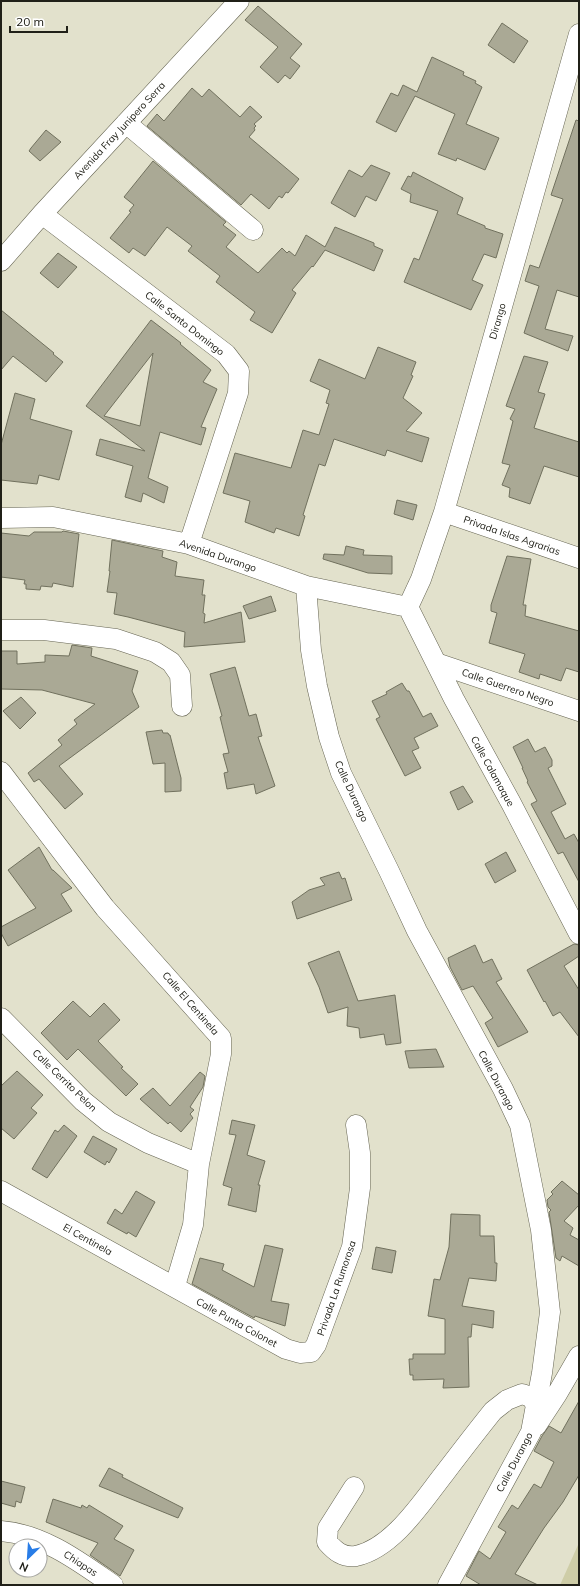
<svg xmlns="http://www.w3.org/2000/svg" width="580" height="1586" viewBox="0 0 580 1586" font-family="Mulish,sans-serif">
	<rect width="100%" height="100%" fill="#e2e1cc"/>
	<path fill="#cecda7" d="M579 1544V1585H560L578 1545Z"/>
	<path fill="#aaa995" stroke="#71715e" fill-rule="evenodd" d="M258 6 302 44 290 58 300 66 290 79 285 75 278 83 260 67 278 47 245 20Z
		M502 23 528 41 514 63 488 45Z
		M432 57 464 72 463 75 476 81 475 83 482 87 466 124 499 138 485 170 457 158 456 161 438 154 455 114 415 96 396 132 376 122 391 93 398 96 403 85 417 92Z
		M192 88 202 97 209 89 240 117 250 106 262 117 254 124 256 126 254 128 255 130 249 137 299 179 288 193 286 192 282 198 279 196 269 209 251 194 241 205 147 126 157 114 164 121Z
		M576 120 579 121V297L557 290 545 329 573 336 568 351 524 333 539 286 525 281 530 265 539 268 563 199 551 195Z
		M46 130 61 142 40 161 29 151 31 148Z
		M153 161 226 222 223 225 236 235 226 247 258 273 282 248 287 253 289 251 295 256 306 235 325 247 335 227 374 243V246L383 250 374 271 325 250 313 267 312 266 292 290 296 293 272 333 250 320 255 312 216 282 220 276 188 251 192 246 167 227 145 256 133 248 129 253 110 238 131 212 129 211 134 205 124 197Z
		M371 165 390 173 376 201 366 196 355 217 331 203 349 170 362 177Z
		M413 172 463 198 457 214 485 226V228L503 234 496 258 484 254 472 280 483 285 471 310 404 282 414 258 419 260 438 211 410 202 411 194 401 189 408 176 411 177Z
		M58 253 77 267 58 288 40 273Z
		M1 310 54 353 53 354 63 362 46 382 13 356 1 370Z
		M151 320 181 343 180 344 211 370 203 382 217 389 201 427 206 428 201 445 160 432 148 478 168 487 164 503 143 493 141 502 125 497 133 466 96 455 100 439 145 451 86 406ZM153 353 140 426 104 416Z
		M378 347 416 362 411 375 413 376 403 398 422 413 406 431 429 438 422 462 387 450 385 456 334 439 325 466 319 464 303 515 305 516 299 536 276 528 274 533 245 522 250 501 223 493 235 453 291 468 303 430 319 435 329 404 326 403 330 390 310 381 319 359 365 379Z
		M524 356 548 362 538 392 545 394 534 428 579 442V477L544 466 530 504 509 497 510 488 502 485 510 465 502 463 513 421 510 419 515 409 506 406Z
		M15 393 35 399 30 419 72 431 59 480 39 475 37 484 1 480V445Z
		M397 500 417 505 413 520 394 514Z
		M63 531 79 534 73 587 53 583 52 587 41 586 40 590 26 589V584H24L25 580 1 577V533L29 536 34 532H62Z
		M112 540 163 551 162 557 177 562 175 576 204 580 202 595H205L203 613 205 614 204 623 241 612 245 642 184 647 185 632 128 617 114 614 117 593 107 592 110 571H109Z
		M346 546 364 550 363 555 392 556V574L368 573 323 559 324 554 344 555Z
		M507 556 531 559 523 605H526L525 616 579 631V672L566 668 561 681 540 674 539 679 519 672 525 654 489 643 497 613 491 611V605Z
		M271 596 276 611 249 619 243 606Z
		M72 645 92 648 91 656 138 671 132 691 139 707 59 766 83 794 65 809 39 779 34 782 28 773 62 745 58 740 77 724 74 720 95 704 42 690 1 689V651H17V664L45 662V655L69 656Z
		M235 667 249 716 256 714 262 736 258 737 275 786 256 794 254 784 227 789 224 773 228 772 223 754 229 753 220 717 222 716 210 674Z
		M402 683 407 691H409L423 717 431 713 438 726 414 738 419 748 412 751 421 768 405 776 376 719 380 717 372 701 387 694 386 692Z
		M21 697 36 713 20 729 3 711Z
		M162 730 163 733H168L169 735H170L181 778V791L165 792V763L153 764 146 732Z
		M528 739 535 752 545 747 552 760V766L548 768 566 804 551 812 565 839 574 834 579 843V882L563 852 558 854 531 804 537 801 527 782 528 781 522 768H523L513 747Z
		M463 786 473 802 458 810 450 792Z
		M39 847 52 870H53L72 888 61 894 72 911 8 946 1 933V927L36 908 8 870Z
		M506 852 516 871 495 883 485 864Z
		M339 872 342 879 345 878 352 900 297 919 292 902 309 890 325 885 320 878Z
		M574 944 579 945V956L564 966 579 990V1037L560 1012 553 1016 545 1001 544 1002 527 970Z
		M475 945 483 963 492 959 502 979 496 982 528 1032 498 1047 485 1023 493 1018 473 986 462 990 450 967 448 958Z
		M339 951 358 1001 395 995 401 1043 386 1045 384 1034 360 1038 359 1028 347 1026 348 1007 328 1013 319 987 308 963Z
		M73 1001 90 1017 104 1003 120 1020 98 1041 123 1067 121 1068 138 1084 126 1096 78 1049 67 1060 41 1033Z
		M436 1049 444 1067 409 1068 405 1051Z
		M17 1071 43 1095 31 1108 37 1113 14 1139 1 1128V1086Z
		M200 1072 205 1076 203 1087 190 1107 194 1110 190 1114 193 1118 181 1132 170 1122 168 1124 140 1099 153 1088 170 1106Z
		M232 1120 255 1125 247 1155 265 1161 258 1185H260L256 1212 228 1205 232 1188 223 1185 236 1135 229 1134Z
		M64 1125 77 1136 47 1178 32 1169 55 1130 58 1132Z
		M93 1136 117 1149 109 1163 107 1161 105 1165 84 1152Z
		M562 1181 579 1195V1205L564 1221 573 1228 570 1235 579 1240V1266L562 1256 560 1261 556 1258 549 1212 551 1210 548 1207 547 1200 553 1194 551 1192Z
		M136 1191 155 1202 136 1237 128 1232 127 1234 107 1223 115 1209 122 1214Z
		M451 1214 480 1215V1236H494L495 1263H497L496 1281 469 1278 462 1306 494 1311 493 1328 472 1324 471 1337H468L469 1387 443 1388 444 1379 413 1380V1375H410L409 1359H413V1354H445V1319L428 1316 434 1279 440 1280 449 1247Z
		M265 1245 283 1249 271 1301 289 1304 285 1326 255 1316 254 1318 192 1284 200 1258 224 1264 222 1270 254 1287Z
		M376 1247 396 1251 392 1273 372 1269Z
		M579 1401V1475L563 1502 544 1528 515 1574 538 1585H481L466 1576 479 1551 490 1559 506 1532 498 1527 512 1505 518 1509 534 1484 541 1488 554 1462 534 1451 542 1436 549 1426 561 1433Z
		M109 1468 123 1475 122 1477 183 1508 178 1518 99 1486Z
		M1 1481 25 1487 21 1503 16 1501 15 1507 1 1503Z
		M53 1499 81 1508 82 1505 87 1508 89 1505 123 1526 114 1539 134 1550 120 1576 90 1555 98 1543 46 1522Z"/>
	<g fill="none" stroke-linecap="round" stroke-linejoin="round">
		<defs>
			<path id="minor" d="M126 123 253 230
				M42 214 226 354 239 371 238 393 189 544
				M1 261 42 214 239 1
				M444 512 579 558
				M1 518 53 517 189 544 306 586 408 607
				M306 586 311 650 317 686 329 737 341 773 389 871 417 931 503 1089 520 1125 541 1230 550 1312 542 1373 531 1432 448 1585
				M408 607 421 579 444 512 579 34
				M408 607 454 699 511 803 579 934
				M1 630H44L116 639 155 652 171 662 180 675 182 706
				M436 663 579 711
				M1 772 105 908 221 1038V1054L199 1164 193 1225 175 1286
				M1 1018 83 1101 109 1122 148 1143 199 1164
				M1 1191 286 1349 300 1353 311 1352 316 1345 352 1247 360 1188V1153L356 1125
				M536 1426 557 1394 579 1356
				M354 1487 328 1528 327 1542C335 1551 343 1558 356 1556 393 1548 422 1502 444 1474 460 1453 476 1432 493 1411L507 1400 522 1394 531 1397 536 1405
				M1 1531C43 1534 80 1562 113 1585"/>
		</defs>
		<use href="#minor" stroke="#656452" stroke-width="21"/>
		<use href="#minor" stroke="#fff" stroke-width="20"/>
	</g>
	<g text-anchor="middle" stroke-width="4" stroke-linejoin="round" paint-order="stroke">
		<g font-size="10" fill="#202018" stroke="#fff">
			<text transform="translate(119 130) rotate(-47)" y="4">Avenida Fray Junipero Serra</text>
			<text transform="translate(497 321) rotate(-74)" y="4">Dirango</text>
			<text transform="translate(185 323) rotate(38)" y="4">Calle Santo Domingo</text>
			<text transform="translate(512 535) rotate(19)" y="4">Privada Islas Agrarias</text>
			<text transform="translate(218 555) rotate(19)" y="4">Avenida Durango</text>
			<text transform="translate(508 687) rotate(19)" y="4">Calle Guerrero Negro</text>
			<text transform="translate(493 771) rotate(61)" y="4">Calle Calamaque</text>
			<text transform="translate(352 791) rotate(65)" y="4">Calle Durango</text>
			<text transform="translate(191 1003) rotate(49)" y="4">Calle El Centinela</text>
			<text transform="translate(65 1080) rotate(44)" y="4">Calle Cerrito Pelon</text>
			<text transform="translate(497 1080) rotate(62)" y="4">Calle Durango</text>
			<text transform="translate(88 1239) rotate(29)" y="4">El Centinela</text>
			<text transform="translate(336 1288) rotate(-71)" y="4">Privada La Rumorosa</text>
			<text transform="translate(237 1322) rotate(29)" y="4">Calle Punta Colonet</text>
			<text transform="translate(514 1462) rotate(-62)" y="4">Calle Durango</text>
			<text transform="translate(81 1563) rotate(33)" y="4">Chiapas</text>
		</g>
	</g>
	<rect width="580" height="1586" fill="none" stroke="#202018" stroke-width="4"/>
	<g transform="translate(28 1558) rotate(205)"><circle r="19" fill="#ffffff" stroke="#a6a6a3"/>
	<path d="M0-3L7 15L0 10L-7 15Z" fill="#297de7"/>
	<text y="-6" font-size="11" font-weight="bold" text-anchor="middle" fill="#202018">N</text>
	</g>
	<path d="M10 26v6h57v-6" fill="none" stroke="#202018" stroke-width="2"/>
	<text x="16" y="26" font-size="12" fill="#202018" stroke="#ffffff" stroke-width="3" paint-order="stroke">20 m</text>
</svg>
